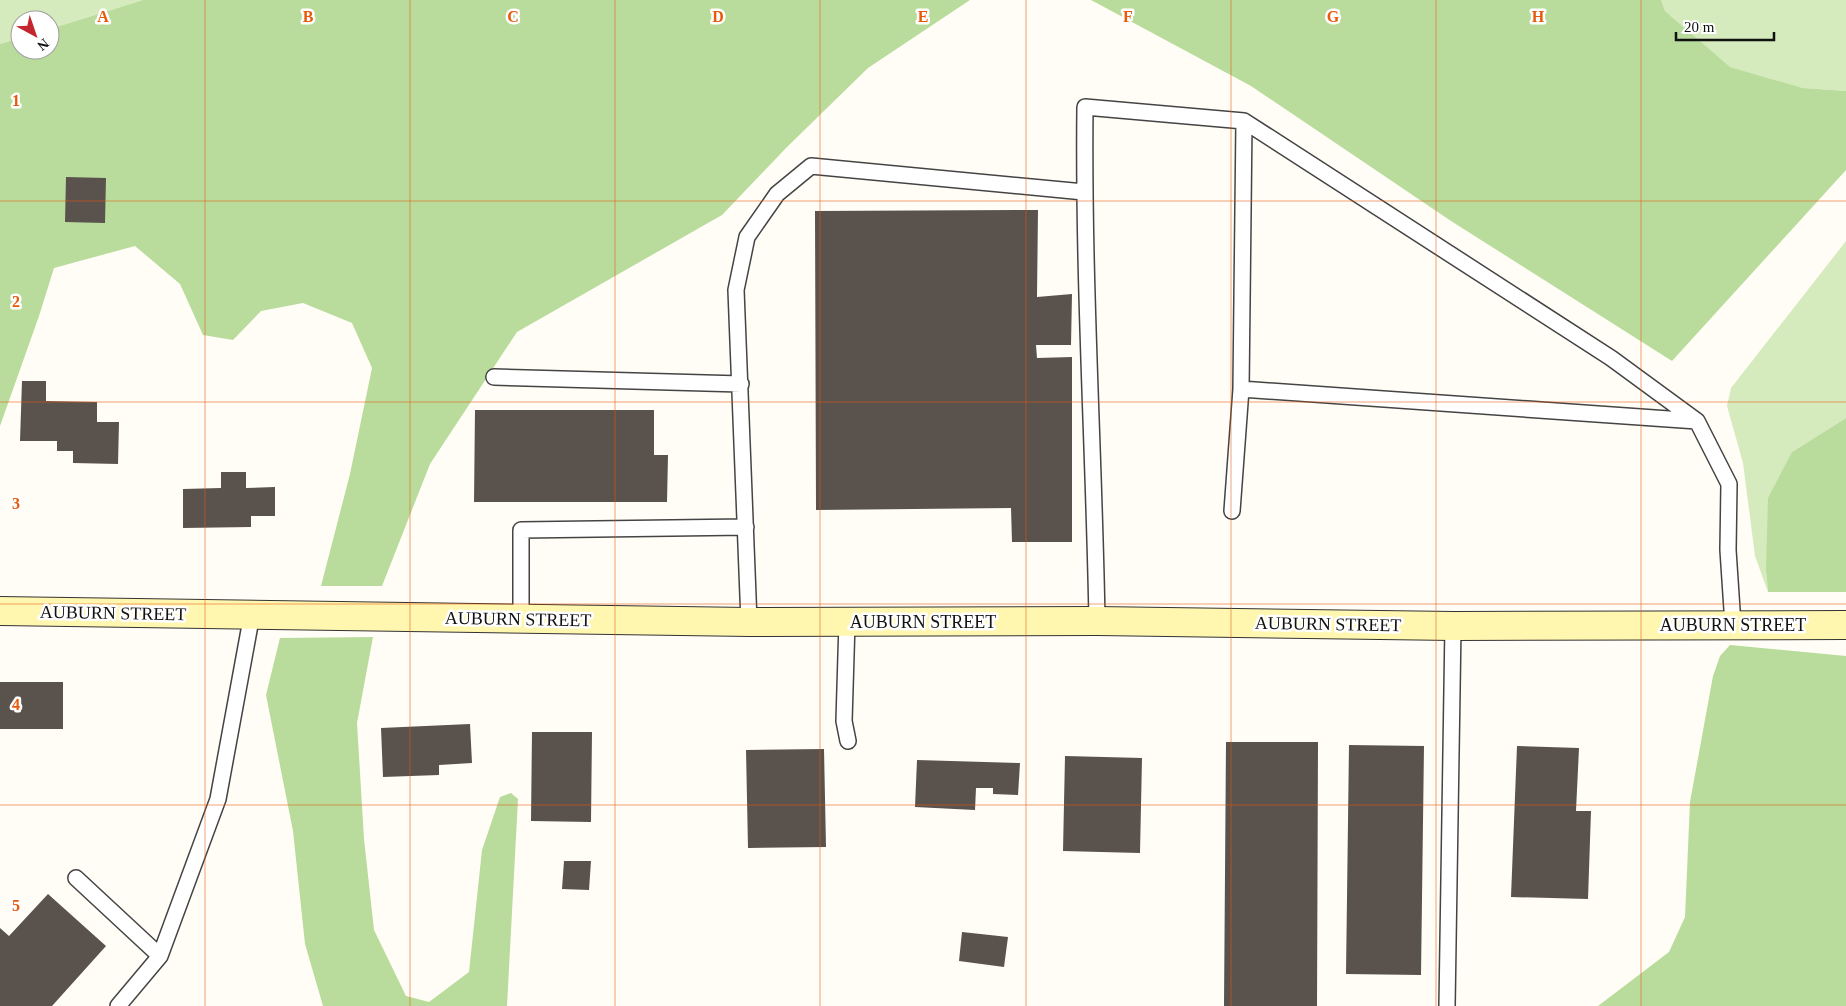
<svg xmlns="http://www.w3.org/2000/svg" width="1846" height="1006" viewBox="0 0 1846 1006" font-family="Georgia,serif">
	<rect width="100%" height="100%" fill="#fffdf5"/>
	<path fill="#d5ebbd" d="M0 0H143L50 29V20H20V38L0 44Z
		M1661 0H1846V91L1803 88 1729 67 1665 11Z
		M1846 241V418L1792 452 1766 570 1768 592 1755 556 1743 463 1727 406 1731 388Z"/>
	<path fill="#b9dc9c" d="M143 0H970L868 68 786 148 722 215 517 332 430 464 382 586H321L350 474 372 368 352 323 303 303 261 311 233 340 203 335 180 284 135 246 54 268 39 316 0 426V44L20 38V50H50V29Z
		M1091 0H1661L1665 11 1730 67 1803 88 1846 91V170L1672 361 1451 221 1251 86Z
		M1846 418V592H1768L1766 570 1768 498 1792 452Z
		M373 637 357 723 364 839 374 930 406 996 429 1002 469 972 482 850 500 797 511 793 518 799 507 1006H323L305 944 293 831 266 695 280 638Z
		M1730 645 1846 656V1006H1598L1669 952 1685 917 1690 802 1713 676 1720 656Z"/>
	<path fill="#5a524d" d="M66 177 106 178 105 223 65 222Z
		M1038 210 1037 297 1072 294 1071 345H1036L1037 358 1072 357V542H1012L1011 508 816 510 815 211Z
		M22 381H46V401L97 402V422H119L118 464 73 463V451H57V441H20Z
		M475 410H654V455H668L667 502H474Z
		M221 472H246V488L275 487V516H251V527L183 528V489L221 488Z
		M0 682H63V729H0Z
		M470 724 472 763 439 765V775L383 777 381 728Z
		M532 732H592L591 822 531 821Z
		M1226 742H1318L1317 1006H1224Z
		M1349 745 1424 746 1421 975 1346 974Z
		M1517 746 1579 748 1576 811H1591L1588 899 1511 897Z
		M824 749 826 847 748 848 746 750Z
		M1065 756 1142 758 1140 853 1063 851Z
		M917 760 1020 763 1018 795 993 794V788H976L975 810 915 807Z
		M564 861H591L589 890 562 889Z
		M48 894 106 946 52 1006H0V928L9 936Z
		M962 932 1008 937 1004 967 959 961Z"/>
	<g fill="none" stroke-linecap="round" stroke-linejoin="round">
		<defs>
			<path id="service" d="M1244 121 1241 389 1697 421
				M494 377 741 384
				M1232 511 1241 389
				M521 620V530L746 527
				M1097 621C1094 450 1083 279 1085 107L1244 121 1611 358 1697 421 1729 484 1728 550 1733 625
				M749 622 736 290 747 237 777 194 811 166 1084 192
				M847 622 844 721 848 741
				M76 878 160 956
				M118 1006 160 956 218 799 252 614
				M1447 1006 1453 626"/>
			<path id="secondary" d="M0 611 749 622 1097 621 1453 626 1846 625"/>
		</defs>
		<use href="#service" stroke="#444" stroke-width="18"/>
		<use href="#secondary" stroke="#333" stroke-width="30"/>
		<use href="#service" stroke="#fff" stroke-width="15"/>
		<use href="#secondary" stroke="#fff6b0" stroke-width="28"/>
	</g>
	<path fill="none" stroke="#e8590c" stroke-width="1" stroke-opacity="0.55" d="M205 0V1006M410 0V1006M615 0V1006M820 0V1006M1026 0V1006M1231 0V1006M1436 0V1006M1641 0V1006M0 201H1846M0 402H1846M0 604H1846M0 805H1846"/>
	<g text-anchor="middle" stroke-width="5" stroke-linejoin="round" paint-order="stroke">
		<g font-size="18" fill="#111" stroke="#fff">
			<text transform="translate(113 613) rotate(1)" y="6">AUBURN STREET</text>
			<text transform="translate(518 619) rotate(1)" y="6">AUBURN STREET</text>
			<text x="923" y="628">AUBURN STREET</text>
			<text transform="translate(1328 624) rotate(1)" y="6">AUBURN STREET</text>
			<text x="1733" y="631">AUBURN STREET</text>
		</g>
	</g>
	<g font-size="16" text-anchor="middle" font-weight="bold" fill="#e8590c" stroke="#fff" stroke-width="5" stroke-linejoin="round" paint-order="stroke">
		<text x="103" y="22">A</text>
		<text x="308" y="22">B</text>
		<text x="513" y="22">C</text>
		<text x="718" y="22">D</text>
		<text x="923" y="22">E</text>
		<text x="1128" y="22">F</text>
		<text x="1333" y="22">G</text>
		<text x="1538" y="22">H</text>
		<text x="16" y="106">1</text>
		<text x="16" y="307">2</text>
		<text x="16" y="509">3</text>
		<text x="16" y="710">4</text>
		<text x="16" y="911">5</text>
	</g>
	<g transform="translate(35 35) rotate(140)"><circle r="24" fill="#ffffff" stroke="#a0a0a0"/>
	<path d="M0-4L9 19L0 12L-9 19Z" fill="#c4262e"/>
	<text y="-8" font-size="14" font-weight="bold" text-anchor="middle" fill="#111111">N</text>
	</g>
	<path d="M1676 32v8h98v-8" fill="none" stroke="#111111" stroke-width="2.5"/>
	<text x="1684" y="32" font-size="15" fill="#111111" stroke="#ffffff" stroke-width="4" paint-order="stroke">20 m</text>
</svg>
